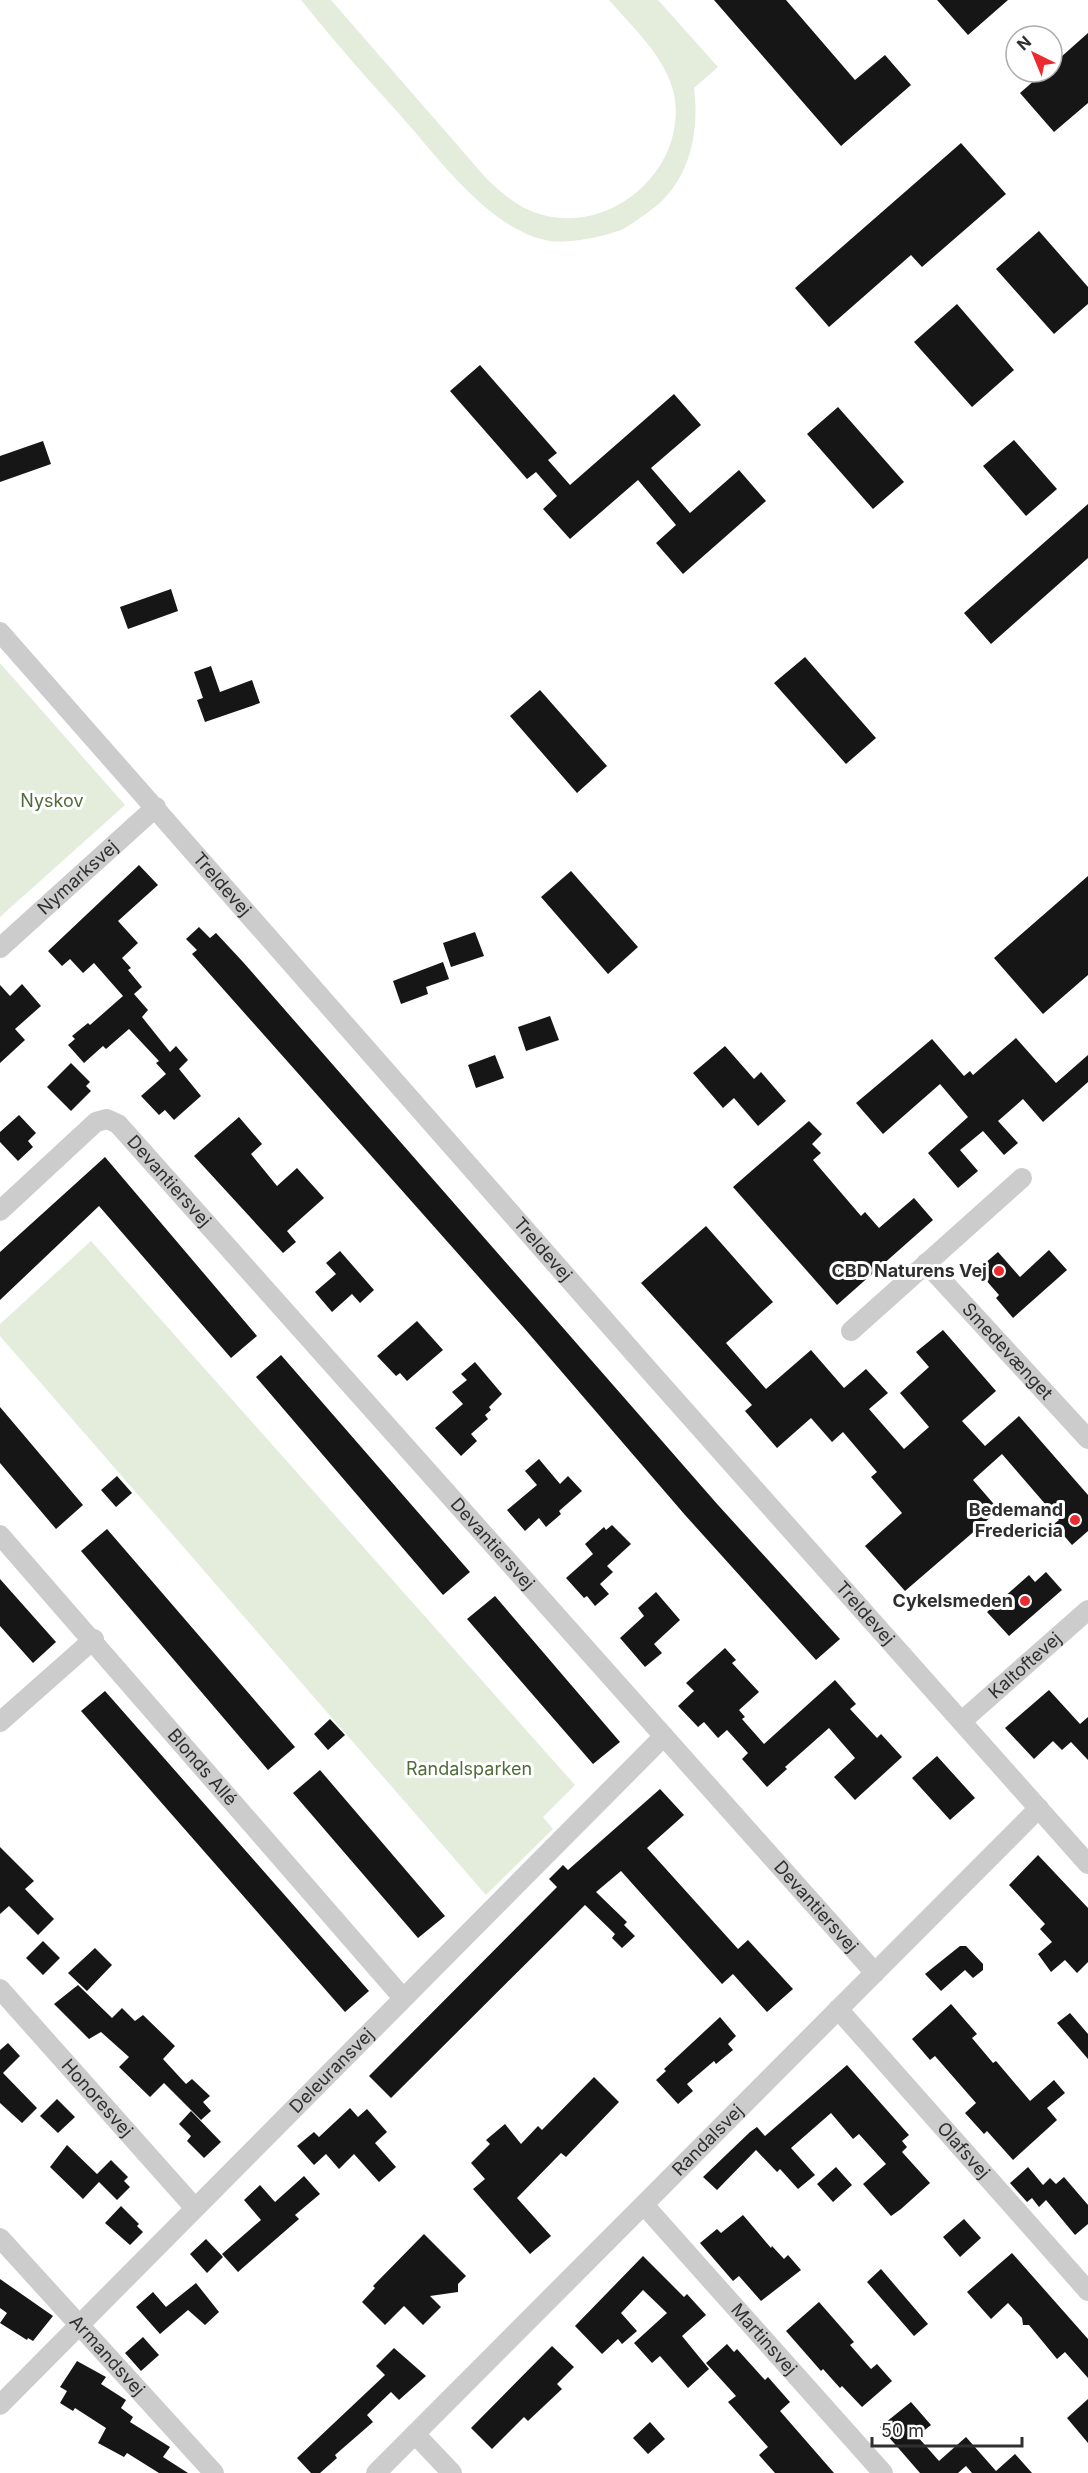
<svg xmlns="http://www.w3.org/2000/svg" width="1088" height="2473" viewBox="0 0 1088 2473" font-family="Inter,sans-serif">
	<rect width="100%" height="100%" fill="#fff"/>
	<path fill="#e4ecdc" d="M301 0H331L486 178C502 194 520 209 543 215 614 234 688 167 674 94 666 57 632 27 609 0H658L718 67 694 88C700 134 689 185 647 213 639 218 630 226 621 230 603 237 564 245 545 240 488 227 439 159 402 117 367 79 333 40 301 0Z
		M0 663 125 805 0 917Z
		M91 1241 575 1785 543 1817 553 1829 486 1895 0 1336V1324Z"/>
	<path fill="#161616" d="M714 0H786L855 80 885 55 911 85 841 146Z
		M937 0H1008L968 35Z
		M1088 33V103L1054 132 1020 93 1044 72H1052V65Z
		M961 143 1006 194 922 267 911 255 829 327 795 288Z
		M1039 231 1088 287V304L1054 334 996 269Z
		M957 304 1014 370 972 407 914 342Z
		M480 365 557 453 548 460 570 485 674 394 701 425 651 468 690 513 739 470 766 501 683 574 656 543 676 525 638 480 570 539 543 509 557 496 536 472 527 479 450 391Z
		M838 407 904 482 873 509 807 434Z
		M1014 440 1057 489 1026 516 983 466Z
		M43 441 51 464 0 482V456Z
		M1088 504V558L991 644 964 613Z
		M171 589 178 611 128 629 120 607Z
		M805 657 876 738 846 764 774 683Z
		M211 666 220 692 252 680 260 703 205 722 197 700 203 698 194 672Z
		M540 690 607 766 577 793 510 716Z
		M139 865 158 885 118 921 138 943 122 958 131 968 128 970 142 987 134 994 148 1010 142 1017 170 1052 176 1046 188 1060 179 1069 201 1096 174 1120 165 1110 159 1115 141 1096 166 1074 156 1063 159 1061 129 1029 106 1049 103 1046 84 1063 68 1045 75 1039 72 1036 88 1023 90 1025 123 996 94 963 83 973 70 959 62 966 48 951Z
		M571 871 638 947 608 974 541 897Z
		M1088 876V975L1043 1014 994 958Z
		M199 927 210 938 216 933 243 962 718 1505 840 1639 816 1660 685 1515 524 1328 192 954 197 950 186 939Z
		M475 932 484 956 451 967 443 943Z
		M443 962 449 979 426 987 428 994 401 1004 393 981Z
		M22 984 41 1006 15 1029 25 1040 0 1063V985L10 996Z
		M550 1016 559 1040 526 1051 518 1027Z
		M1016 1038 1056 1083 1088 1055V1082L1043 1122 1023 1099 998 1121 1018 1143 1004 1155 983 1131 960 1150 978 1171 958 1188 928 1153 968 1117 940 1084 883 1134 856 1103 932 1039 964 1076 970 1071 973 1075Z
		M725 1046 754 1079 761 1072 786 1101 758 1126 734 1098 723 1108 693 1073Z
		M495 1055 504 1078 476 1088 468 1065Z
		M71 1063 90 1082 86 1086 91 1091 71 1111 47 1087Z
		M19 1115 36 1133 28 1141 33 1147 18 1161 0 1142V1132Z
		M239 1117 262 1144 251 1154 277 1186 297 1168 324 1198 287 1231 296 1242 283 1253 194 1156Z
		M809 1121 822 1134 812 1144 821 1153 813 1160 861 1216 865 1212 879 1228 914 1198 933 1220 837 1305 733 1187Z
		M105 1157 257 1336 231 1358 99 1206 0 1300V1252Z
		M706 1226 773 1302 726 1343 766 1389 811 1350 844 1388 866 1369 888 1393 869 1409 904 1449 929 1427 900 1393 929 1367 916 1352 943 1330 996 1391 962 1421 985 1446 1019 1416 1088 1495V1531L1072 1545 1054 1524 1059 1520 1002 1454 973 1480 999 1510 905 1591 865 1546 902 1513 871 1477 877 1472 843 1432 832 1442 811 1418 777 1448 745 1411 752 1405 641 1283Z
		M1049 1250 1067 1270 1013 1318 996 1298 999 1295 977 1270 998 1252 1020 1277Z
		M340 1251 374 1290 360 1303 352 1294 332 1312 315 1292 336 1274 326 1263Z
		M417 1321 443 1350 407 1381 400 1373 396 1376 377 1356Z
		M281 1355 470 1572 443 1595 256 1377Z
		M475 1362 502 1394 489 1407 491 1410 485 1415 488 1419 471 1434 477 1441 461 1456 435 1428 463 1404 452 1392 467 1380 461 1374Z
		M0 1407 83 1505 56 1529 0 1463Z
		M539 1459 560 1484 568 1476 582 1491 559 1511 561 1514 546 1527 539 1518 525 1531 507 1510 537 1485 525 1471Z
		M117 1476 132 1493 116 1507 101 1490Z
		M612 1525 631 1544 607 1566 613 1572 600 1584 609 1594 595 1606 587 1596 584 1598 566 1578 593 1554 585 1544 604 1527 606 1530Z
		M107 1529 295 1747 268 1770 81 1551Z
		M1046 1572 1062 1590 1009 1636 987 1612 1029 1575 1035 1582Z
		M0 1579 56 1642 33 1663 0 1626Z
		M656 1592 680 1620 654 1644 662 1653 645 1667 620 1638 644 1616 638 1608Z
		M495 1596 620 1742 593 1764 467 1619Z
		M725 1648 736 1660 732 1663 759 1692 739 1710 745 1717 742 1719 764 1744 835 1680 856 1704 850 1709 877 1738 881 1734 902 1757 855 1800 834 1777 855 1758 829 1728 785 1767 787 1769 767 1787 742 1759 748 1753 727 1730 718 1738 704 1722 698 1727 678 1706 694 1691 686 1683Z
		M1049 1690 1080 1724 1088 1717V1760L1071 1742 1062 1750 1053 1741 1034 1759 1005 1728Z
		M105 1691 369 1991 345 2012 81 1711Z
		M330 1719 345 1735 328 1750 314 1734Z
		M937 1756 975 1798 950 1820 912 1778Z
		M320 1770 445 1916 418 1938 293 1793Z
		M660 1789 684 1815 647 1848 738 1949 748 1940 793 1989 767 2012 733 1974 722 1984 621 1871 596 1892 627 1922 624 1925 635 1936 622 1948 612 1938 615 1934 585 1905 391 2098 369 2076 557 1887 549 1879 563 1865 568 1870Z
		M0 1847 34 1881 25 1889 54 1919 38 1935 9 1906 0 1914Z
		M1038 1855 1088 1908V1962L1077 1973 1065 1960 1051 1972 1038 1954 1052 1942 1040 1929 1045 1924 1009 1885Z
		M43 1941 60 1958 43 1975 26 1958Z
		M960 1946H966L983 1964V1970L973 1978 965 1970 941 1991 925 1974Z
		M95 1948 112 1965 87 1991 68 1973Z
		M78 1985 112 2018 122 2008 135 2021 143 2015 175 2046 163 2059 186 2084 192 2079 210 2096 203 2102 211 2111 201 2120 164 2083 150 2097 119 2067 129 2057 101 2032 89 2039 54 2004Z
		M951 2004 977 2034 972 2038 993 2063 996 2061 1030 2101 1054 2080 1065 2093 1047 2108 1057 2120 1013 2160 987 2131 984 2134 965 2113 976 2103 935 2056 930 2060 912 2039Z
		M1070 2013 1088 2034V2059L1057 2023Z
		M720 2017 736 2036 728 2044 733 2050 716 2064 714 2061 687 2084 693 2091 678 2104 656 2080 666 2071 664 2069Z
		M8 2043 20 2056 3 2073 37 2108 22 2123 0 2103V2050Z
		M847 2065 909 2135 902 2141 907 2147 902 2152 930 2183 901 2209 891 2216 863 2184 886 2164 859 2134 853 2139 831 2113 791 2148 815 2175 798 2189 780 2169 777 2172 756 2150 717 2190 703 2177 750 2132 757 2127 765 2136Z
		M594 2077 619 2102 566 2157 561 2153 517 2198 551 2236 530 2254 473 2189 485 2179 471 2163 490 2144 486 2140 505 2124 521 2144 538 2126 542 2130Z
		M57 2099 75 2117 58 2133 40 2116Z
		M350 2108 358 2117 367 2109 387 2132 375 2143 396 2167 379 2182 354 2154 339 2169 326 2154 314 2165 297 2146 314 2132 319 2137Z
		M191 2111 221 2142 204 2158 187 2141 191 2136 179 2124Z
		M67 2145 97 2174 111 2160 128 2177 124 2181 130 2187 117 2200 99 2182 83 2199 50 2167Z
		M836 2167 852 2185 833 2202 817 2184Z
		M1028 2167 1043 2185 1050 2178 1056 2184 1064 2177 1088 2205V2224L1075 2235 1046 2200 1039 2207 1032 2198 1027 2202 1010 2183Z
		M304 2176 320 2194 295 2215 299 2219 238 2272 222 2254 261 2220 244 2200 260 2185 275 2202Z
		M121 2206 139 2224 137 2226 143 2232 130 2245 105 2223Z
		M743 2215 771 2248 772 2246 784 2259 788 2255 801 2270 761 2301 739 2276 733 2281 700 2243 717 2229 721 2233Z
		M964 2219 981 2238 960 2257 943 2237Z
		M424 2234 466 2276 458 2284V2292L430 2296 441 2307 423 2325 404 2306 385 2325 362 2302 375 2288 373 2286Z
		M206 2239 223 2257 207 2273 190 2254Z
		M1012 2253 1088 2339V2378L1065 2352 1057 2359 1029 2325H1023L1022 2318 1008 2303 991 2319 967 2292Z
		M643 2256 684 2297 687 2294 706 2315 682 2336 709 2369 688 2388 660 2356 652 2363 634 2343 667 2313 643 2290 621 2313 637 2331 622 2344 618 2339 602 2354 575 2326Z
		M881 2269 928 2324 914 2336 867 2282Z
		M0 2279 53 2316 33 2341 28 2338 27 2340 0 2323 7 2313 0 2308Z
		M196 2283 219 2312 205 2325 188 2310 160 2334 136 2307 153 2292 166 2307Z
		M819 2302 854 2342 850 2345 871 2369 877 2364 892 2381 862 2407 842 2386 840 2388 823 2369 821 2371 786 2331Z
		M143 2337 159 2355 141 2371 125 2353Z
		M727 2344 734 2352 737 2349 765 2380 768 2377 790 2402 780 2411 834 2473H775L759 2455 768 2447 728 2402 736 2396 706 2363Z
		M552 2346 574 2367 557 2384 562 2389 528 2421 524 2417 492 2449 471 2428Z
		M394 2348 426 2376 399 2400 391 2392 367 2415 373 2422 335 2455 337 2458 320 2473H311L297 2458 385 2375 376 2366Z
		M77 2361 106 2377 101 2384 126 2400 121 2408 133 2417 130 2422 170 2447 163 2457 188 2473H159L127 2453 124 2457 98 2443 106 2428 75 2408 73 2411 60 2403 67 2391 60 2387Z
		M1088 2399V2443L1067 2418Z
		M911 2402 931 2425 917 2436 939 2461 966 2437 996 2471 1015 2454 1032 2473H972L966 2466 958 2473H920L880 2427Z
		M650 2422 665 2439 648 2454 633 2438Z"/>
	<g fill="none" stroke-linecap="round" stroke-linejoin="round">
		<g stroke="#ccc" stroke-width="20">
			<path id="s1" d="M0 632 654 1376 1088 1864"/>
			<path id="s2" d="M0 948 156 807"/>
			<path id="s3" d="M0 1211 96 1122 107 1119 118 1124 875 1973"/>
			<path id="s4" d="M926 1263 1088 1439"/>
			<path d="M851 1331 1022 1178"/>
			<path id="s5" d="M0 1535 403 1998"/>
			<path id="s6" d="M962 1721 1088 1610"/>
			<path d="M0 1722 94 1639"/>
			<path id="s7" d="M0 1989 194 2207"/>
			<path id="s8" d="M838 2009 1088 2291"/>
			<path id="s9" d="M644 2205 883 2473"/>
			<path id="s10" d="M0 2238 214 2473"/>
			<path id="s11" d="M0 2405 664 1736"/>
			<path d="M415 2434 452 2473"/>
			<path id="s12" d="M376 2473 1039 1808"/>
		</g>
	</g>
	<g fill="#eb2b30" stroke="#fff" stroke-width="2">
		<circle cx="999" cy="1271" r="6"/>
		<circle cx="1075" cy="1520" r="6"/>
		<circle cx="1025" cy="1601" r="6"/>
	</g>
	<g text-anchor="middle" stroke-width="6" stroke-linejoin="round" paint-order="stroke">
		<g font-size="18" fill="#4f6c3a" stroke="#fff">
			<text x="52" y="807">Nyskov</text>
			<text x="469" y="1775">Randalsparken</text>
		</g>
		<g font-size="18" fill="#2f2f2f" stroke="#fff">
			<text dy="6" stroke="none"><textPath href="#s2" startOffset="105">Nymarksvej</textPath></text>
			<text dy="6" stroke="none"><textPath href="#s1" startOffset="336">Treldevej</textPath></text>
			<text dy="6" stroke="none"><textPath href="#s3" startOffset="231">Devantiersvej</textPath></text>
			<text dy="6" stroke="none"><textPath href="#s1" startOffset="822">Treldevej</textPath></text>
			<text dy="6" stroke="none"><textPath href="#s4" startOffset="120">Smedevænget</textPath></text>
			<text dy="6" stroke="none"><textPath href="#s3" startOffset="717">Devantiersvej</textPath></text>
			<text dy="6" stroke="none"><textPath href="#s1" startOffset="1308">Treldevej</textPath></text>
			<text dy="6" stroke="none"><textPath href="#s6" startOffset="84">Kaltoftevej</textPath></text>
			<text dy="6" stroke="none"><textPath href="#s5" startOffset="308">Blonds Allé</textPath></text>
			<text dy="6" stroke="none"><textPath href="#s3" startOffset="1203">Devantiersvej</textPath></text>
			<text dy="6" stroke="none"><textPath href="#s11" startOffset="471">Deleuransvej</textPath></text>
			<text dy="6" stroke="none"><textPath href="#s7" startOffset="146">Honoresvej</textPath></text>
			<text dy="6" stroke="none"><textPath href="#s12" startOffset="470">Randalsvej</textPath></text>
			<text dy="6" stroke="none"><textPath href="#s8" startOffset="189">Olafsvej</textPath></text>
			<text dy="6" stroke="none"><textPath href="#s9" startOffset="180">Martinsvej</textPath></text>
			<text dy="6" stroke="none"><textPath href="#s10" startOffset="159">Armandsvej</textPath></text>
		</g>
		<g font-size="18" font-weight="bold" fill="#2f2f2f" stroke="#fff" text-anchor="end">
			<text x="987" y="1277">CBD Naturens Vej</text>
			<text x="1063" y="1516">Bedemand<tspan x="1063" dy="21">Fredericia</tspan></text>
			<text x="1013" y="1607">Cykelsmeden</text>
		</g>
	</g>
	<g transform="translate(1034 54) rotate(317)"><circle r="28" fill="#ffffff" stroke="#acacac" stroke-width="1.5"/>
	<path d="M0-4.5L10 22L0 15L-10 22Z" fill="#eb2b30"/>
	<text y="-9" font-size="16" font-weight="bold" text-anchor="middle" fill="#2f2f2f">N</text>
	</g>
	<path d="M872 2437v9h150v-9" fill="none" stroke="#2f2f2f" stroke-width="3"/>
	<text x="881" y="2437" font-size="18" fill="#2f2f2f" stroke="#ffffff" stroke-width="4.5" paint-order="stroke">50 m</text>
</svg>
